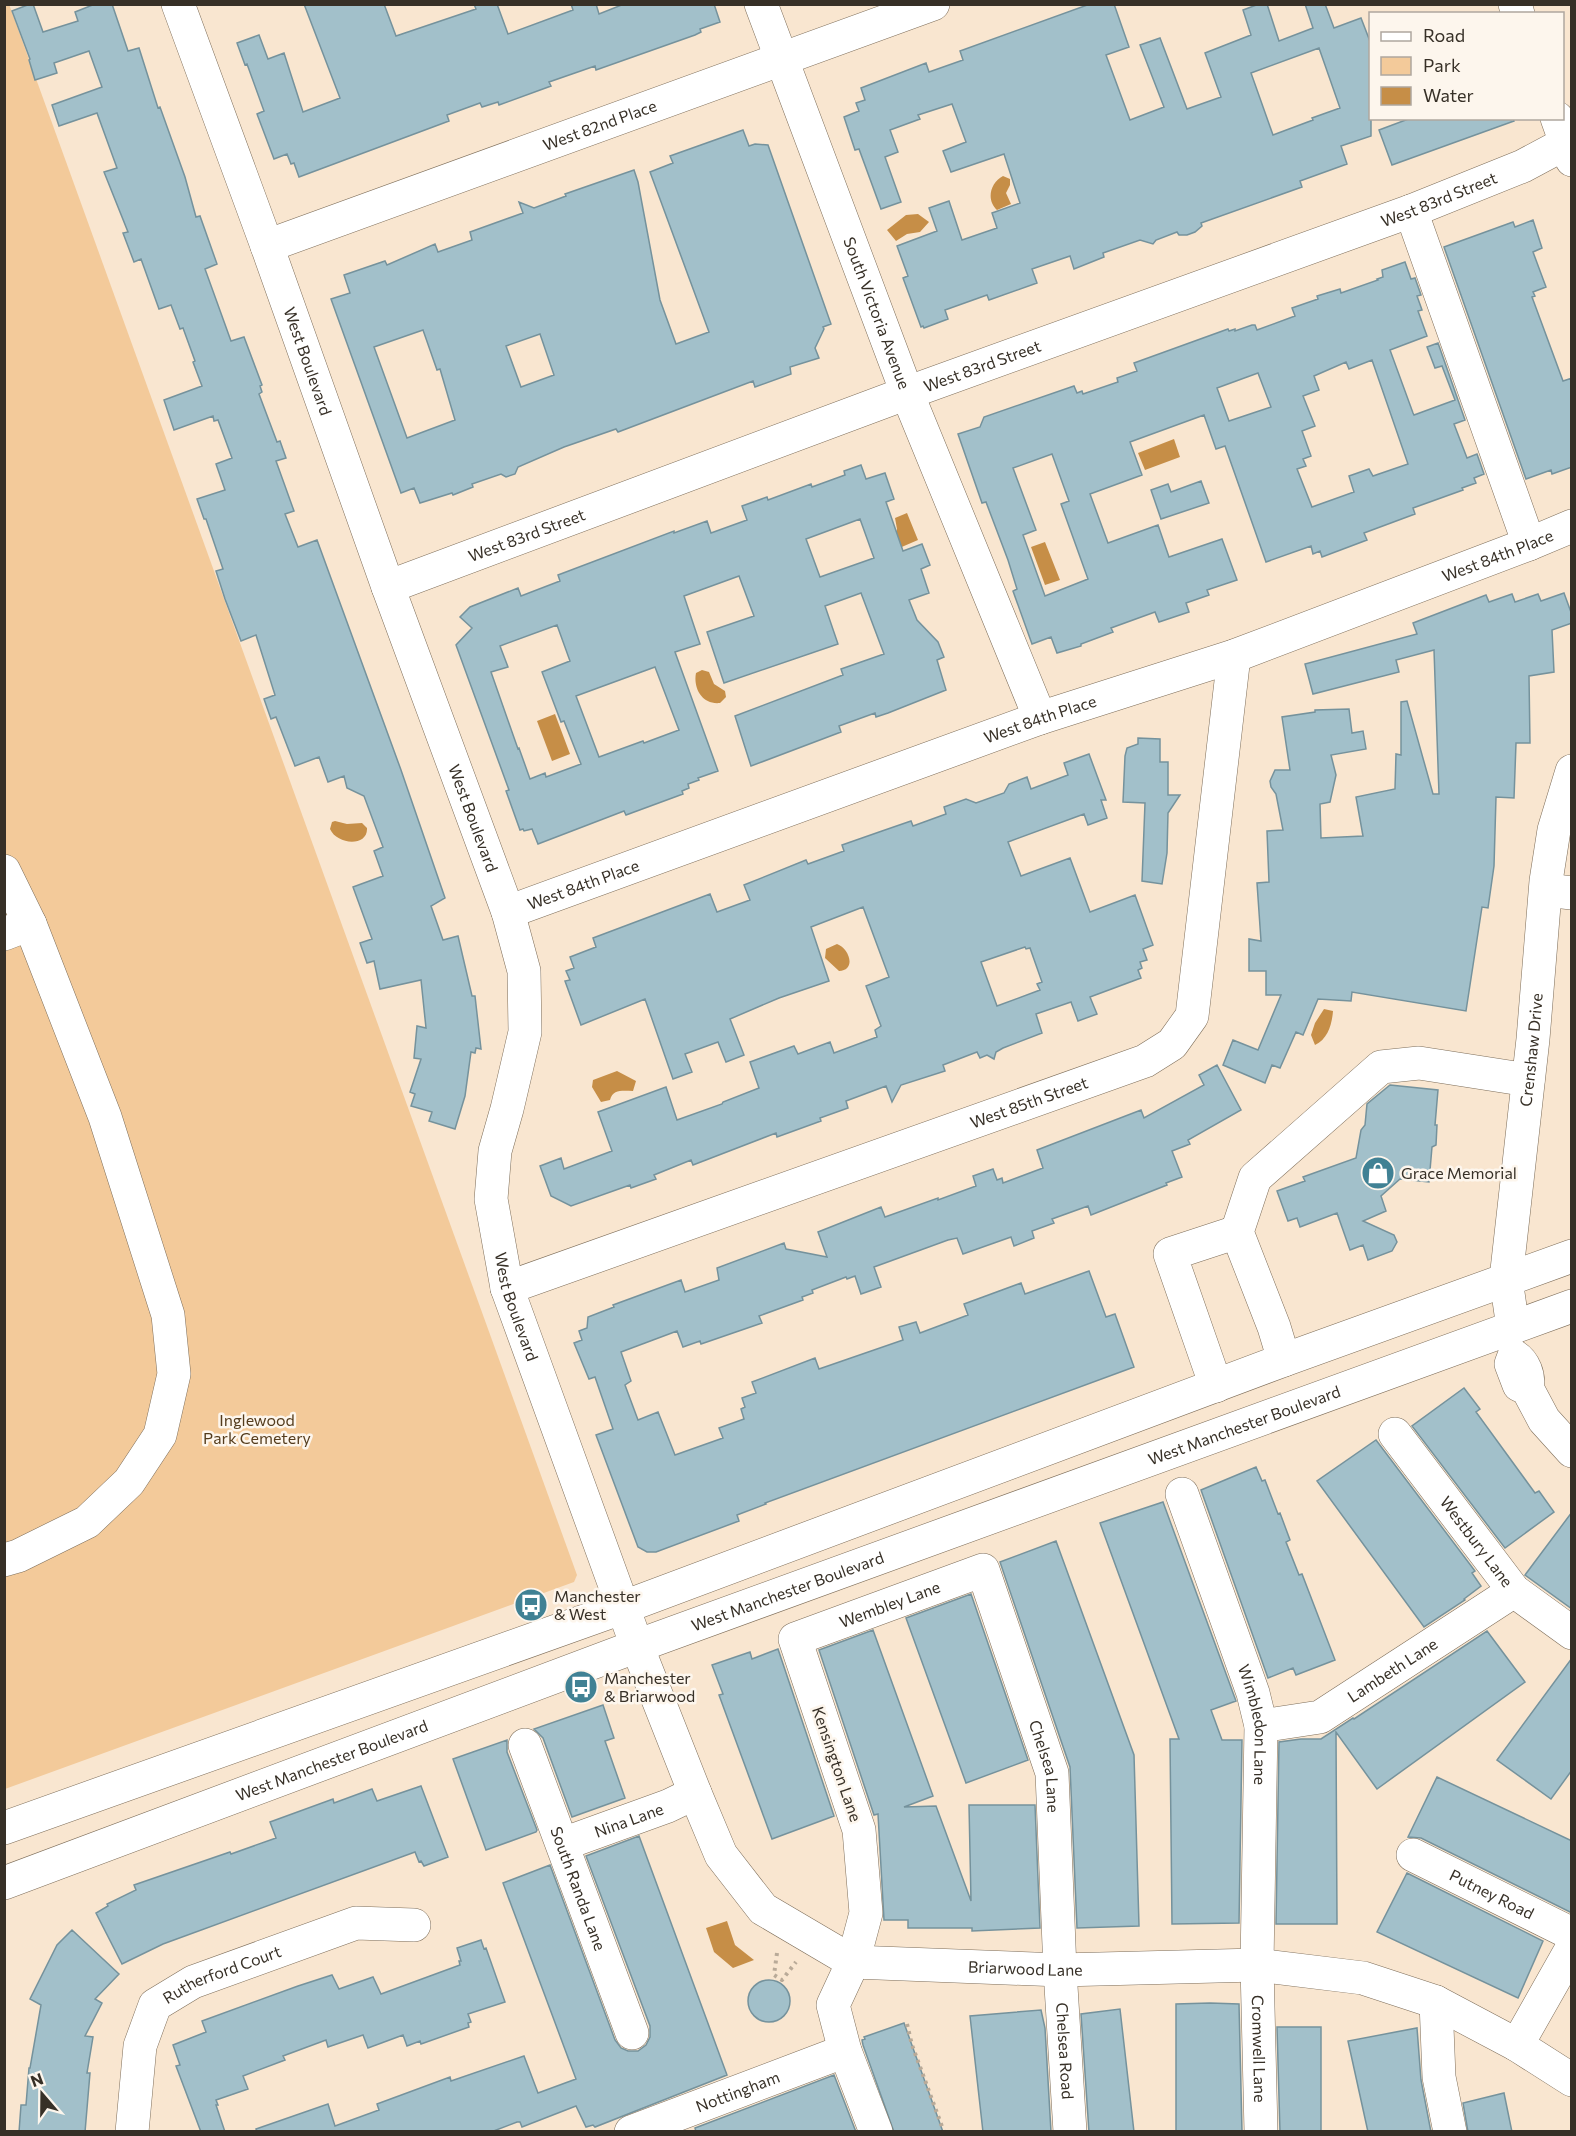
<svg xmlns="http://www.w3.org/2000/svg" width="1576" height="2136" viewBox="0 0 1576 2136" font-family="Commissioner,sans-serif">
	<rect width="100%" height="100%" fill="#f9e6d0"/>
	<path fill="#f3ca9a" d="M9 4 577 1575 574 1582 5 1789 4 5Z"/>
	<path fill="#c68e47" d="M1003 176 1010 179V185L1006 193 1011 204 997 210C986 200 990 183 1003 176Z
		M918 214 929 222 920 232 907 234 896 241 887 230 906 215Z
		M1174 439 1180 457 1145 470 1138 453Z
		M907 513 918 540 890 552 897 529 895 518Z
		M1045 542 1060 580 1045 585 1031 547Z
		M702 670 709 672 714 684 725 691 726 697 720 703C702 705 693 688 696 673Z
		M555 714 570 754 552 761 537 721Z
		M335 821 347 824 362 823 367 828C368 847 337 845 330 829L332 822Z
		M837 944C849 948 857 970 839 971L825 958 826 949Z
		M1324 1009 1333 1011C1332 1024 1328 1039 1315 1045L1311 1035 1315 1023Z
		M617 1071 636 1081 633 1091C622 1091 613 1089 610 1100L601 1102 592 1087 593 1080Z
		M727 1921 735 1945 754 1960 733 1968 714 1952 706 1928Z"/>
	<path fill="#a2c0ca" stroke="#75929c" stroke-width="1.5" fill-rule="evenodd" d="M30 4H33L43 32 78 21 75 12 95 4H112L128 51 139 48 158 108 160 107 185 177 196 217 200 216 217 264 205 269 231 341 244 337 262 385 260 386 262 392 259 394 277 442 280 441 286 458 276 461 294 511 285 514 298 547 317 540 401 770 445 898 431 906 443 940 458 936 472 996H475L481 1049 476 1048 475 1053 471 1052 465 1096 455 1129 429 1121 432 1112 411 1106 415 1094 410 1092 421 1059 414 1058 417 1026 426 1028 421 980 380 989 374 961 367 963 360 943 372 939 353 887 383 876 374 851 383 847 364 796 347 788 344 776 328 782 319 757 295 766 276 717 271 719 264 699 275 695 256 635 241 641 225 599 216 571 223 569 206 519H204L197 499 225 490 216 464 232 458 218 420 214 421 213 416 174 430 164 400 202 386 193 362 195 361 183 328 180 329 171 305 159 309 141 259 134 262 123 233 128 232 104 172 117 168 97 113 59 126 52 105 102 87 89 51 54 63 57 73 35 80 29 60 30 59 12 11Z
		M304 4H384L396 36 476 9 474 4H497L508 34 573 10 571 4H596L599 14 624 4H714L720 22 700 29 701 32 695 35 596 70 595 66 549 82 551 86 499 105 498 102 482 107 480 103 447 115 449 121 299 177 294 163 291 164 287 154 274 159 257 114 264 111 247 64 245 65 237 43 259 35 268 59 284 53 303 112 340 98Z
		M1090 4H1114L1129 47 1106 55 1130 120 1164 107 1140 45 1160 38 1187 109 1221 97 1205 53 1251 35 1243 10 1259 4H1267L1279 41 1313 28 1305 4H1325L1334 28 1361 18 1371 44V136L1341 146 1347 164 1300 181 1302 187 1201 223 1202 226 1195 232 1187 235H1179L1177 232 1156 240 1153 244 1140 240 1103 253 1104 257 1074 269 1070 256 1032 269 1037 283 989 300 987 295 945 310 948 319 924 328 923 326 921 327 903 278 908 276 897 246 937 231 929 208 949 201 962 240 997 228 992 213 1020 203 1004 154 951 172 943 151 966 142 952 104 918 115 920 119 890 130 898 152 885 157 901 202 881 209 859 149 855 150 844 117 859 111 856 103 865 100 861 88 926 63 929 72 963 60 960 51ZM1319 48 1340 108 1312 118 1313 120 1273 135 1251 73Z
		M1411 118H1513L1514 121 1392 165 1379 130Z
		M743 130 749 146 755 144 768 145 831 324 823 327 824 329 815 348 819 358 790 367 791 374 755 387 753 381 618 432 616 429 564 447 518 467 515 474 506 477 501 474 472 484 473 487 453 495 452 493 420 503 414 488 401 493 331 299 350 293 344 275 385 261 387 265 435 244 438 252 472 240 470 232 523 213 519 202 534 208 566 196 565 194 634 170 638 182 660 300 676 344 709 332 650 172 673 163 670 156ZM423 330 437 370 440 369 455 420 407 438 374 347ZM540 334 554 375 521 387 506 346Z
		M1533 220 1542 248 1533 252 1546 287 1533 292 1535 296 1532 297 1563 381 1572 378V467L1552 474 1551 470 1526 479 1444 247 1513 222 1515 227Z
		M1405 262 1411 279 1415 278 1421 295 1417 296 1422 310 1418 311 1427 336 1390 350 1413 413 1414 415 1455 400 1442 366 1435 368 1427 347 1438 343 1465 420 1454 424 1467 458 1477 454 1484 474 1474 478 1476 483 1462 488 1463 490 1413 508 1415 514 1364 533 1367 540 1322 557 1320 551 1313 554 1311 546 1266 562 1225 446 1216 449 1204 415 1130 442 1142 475 1090 494 1108 543 1158 525 1169 557 1222 539 1237 580 1207 590 1209 595 1186 603 1189 612 1159 622 1155 612 1111 628 1113 632 1081 644V646L1057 653 1051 637 1032 644 1013 591 1017 589 1008 560 986 502 982 503 958 434 980 427 984 417 1074 386 1077 393 1082 391 1083 394 1118 382 1117 378 1137 371 1134 363 1228 329 1229 331 1235 329V331L1252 325H1255L1257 330 1295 316 1292 308 1318 299 1317 296 1340 289 1341 293 1378 280 1377 279 1383 277 1382 270ZM1372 360 1408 464 1373 476 1369 469 1349 476 1354 492 1312 507 1297 469 1306 466 1303 459 1311 456 1302 431 1315 426 1303 396 1319 390 1314 376 1346 362 1349 369ZM1258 373 1271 407 1229 421 1217 388ZM1052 454 1069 501 1061 504 1088 579 1045 596 1023 535 1036 530 1013 468Z
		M861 465 866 479 885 473 894 499 886 502 903 551 922 544 930 565 921 569 929 593 909 600 917 620 938 642 944 657 937 660 946 690 888 713 876 717 875 713 839 726 841 732 751 766 735 716 843 675 841 669 884 654 861 593 825 606 838 644 724 683 707 632 754 616 739 576 684 596 700 644 675 652 718 771 698 778 699 780 688 784 689 788 682 791 683 794 626 815 624 811 538 844 532 829 524 831 523 829 520 830 506 791 509 790 456 645 472 628 460 617 470 607 518 588 521 596 560 581 558 575 674 531V533L707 521 711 533 747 520 742 506 767 497 768 500 811 484 812 487 845 475 844 471ZM860 519 874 558 820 577 806 539ZM557 625 570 661 542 672 561 722 564 721 581 764 546 777 545 773 530 779 519 748 518 749 491 672 508 667 500 646ZM655 667 679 730 644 743 643 741 599 757 576 696Z
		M1201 481 1209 503 1161 519 1151 490 1168 484 1171 492Z
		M1564 593 1572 615V623L1552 630 1554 672 1529 676 1530 743H1516L1514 798 1496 797 1494 866 1488 908 1482 907 1466 1011 1352 992 1351 1001 1318 999 1303 1035 1296 1032 1280 1068 1272 1065 1265 1083 1223 1065 1233 1040 1258 1050 1281 995H1266V971H1249V939L1261 941 1257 883 1269 882 1267 831 1283 830 1276 794 1271 787 1270 781 1275 770H1290L1282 717 1315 712V710L1349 709 1352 733 1363 731 1366 749 1331 755 1336 775 1330 802 1320 804 1321 838 1363 836 1356 797 1395 789 1396 754 1401 755V702L1407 701 1433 794H1439L1434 650 1396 660 1399 672 1313 694 1305 664 1417 634 1413 623 1486 595 1489 602 1512 594 1515 602 1538 594 1541 601Z
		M1138 738 1160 739V762H1168V795H1180L1168 813 1167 853 1162 884 1142 881 1145 803 1123 802 1125 756 1127 748 1138 744Z
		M1089 754 1106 800H1101L1107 818 1088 825 1084 814 1008 842 1021 876 1070 858 1090 912 1135 895 1153 945 1143 949 1147 960 1140 962 1142 968 1138 970 1141 978 1090 997 1097 1014 1078 1021 1071 1002 1036 1014 1042 1033 1003 1048 996 1052 994 1059 987 1055 980 1058 977 1052 943 1065 945 1071 901 1085 892 1102 886 1086 846 1101 848 1108 820 1118 821 1121 777 1137 776 1133 693 1165 691 1160 654 1175 656 1179 631 1188 630 1185 571 1206 551 1196 540 1166 561 1158 564 1169 612 1151 598 1112 666 1087 677 1120 722 1104 723 1102 759 1088 750 1062 794 1046 798 1054 830 1042 834 1053 877 1037 875 1030 881 1026 866 986 889 977 863 907 811 927 829 981 779 998 730 1019 744 1055 726 1062 718 1042 685 1054 692 1072 673 1079 645 999 581 1025 565 981 570 980 566 971 574 968 570 957 596 947 593 938 710 894 717 912 750 900 744 885 806 860 808 864 844 851 842 845 882 831 911 821 913 826 946 814 944 807 966 799 976 803 1004 793 1009 784 1027 777 1031 789 1068 775 1064 763ZM1025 947 1026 949 1030 948 1042 982 1037 984 1040 990 997 1006 981 962Z
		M1217 1065 1241 1110 1188 1140 1190 1144 1172 1151 1182 1177 1166 1183 1167 1185 1091 1215 1088 1206 1052 1219 1054 1223 1032 1231 1034 1238 1014 1246 1011 1237 963 1254 957 1238 948 1240 874 1267 881 1287 861 1294 855 1276 847 1279 846 1277 812 1290 813 1293 802 1297 803 1300 759 1316 762 1323 701 1344 700 1341 683 1347 677 1331 621 1352 631 1381 625 1385 638 1420 658 1412 675 1455 723 1438 719 1428 744 1419 741 1409 745 1407 742 1398 756 1393 752 1382 815 1358 819 1369 903 1340 899 1327 916 1322 920 1333 968 1315 964 1304 1021 1283 1025 1294 1089 1271 1106 1317 1115 1314 1134 1367 765 1503 766 1504 737 1515 739 1521 656 1552H647L638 1547 596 1435 613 1429 595 1377 589 1379 574 1343 582 1340 579 1331 587 1328 588 1317 614 1307 613 1305 681 1280 685 1292 719 1280 717 1268 784 1243 786 1249 827 1257 818 1232 881 1207 885 1217 938 1198V1200L976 1186 973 1176 993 1169 997 1180 1002 1178 1003 1183 1043 1168 1037 1150 1141 1110 1144 1118 1204 1085 1199 1075Z
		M1390 1085 1438 1090 1435 1125H1437L1436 1145 1432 1147 1429 1182 1400 1179 1381 1196 1386 1211 1363 1221 1394 1235 1397 1242 1392 1251 1368 1260 1363 1245 1350 1250 1337 1213 1300 1227 1297 1218 1288 1221 1277 1191 1305 1181 1303 1177 1356 1158 1361 1130 1365 1125 1367 1104Z
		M1464 1388 1480 1409 1476 1412 1535 1493 1539 1491 1554 1512 1505 1548 1412 1426Z
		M1376 1440 1475 1571 1472 1573 1481 1586 1464 1599 1465 1600 1424 1627 1317 1481Z
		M1256 1467 1262 1481 1265 1480 1278 1514 1280 1513 1290 1540 1286 1542 1299 1575 1302 1574 1335 1660 1296 1675 1293 1668 1268 1678 1201 1490Z
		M1163 1502 1236 1701 1211 1710 1222 1740H1242L1239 1923 1172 1924 1170 1739H1179L1100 1523Z
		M1572 1512V1609L1525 1575Z
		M1056 1541 1134 1755 1139 1926 1077 1928 1070 1767 1000 1562Z
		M971 1594 1028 1760 966 1783 906 1618Z
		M873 1630 933 1796 904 1807 936 1806 971 1901 969 1805H1035L1040 1928 972 1931V1928H908V1920H884L878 1814 874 1815 819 1650Z
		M1487 1631 1525 1682 1377 1789 1336 1732 1337 1924H1276L1279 1742 1301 1739H1321L1353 1718 1354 1719Z
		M778 1649 834 1816 772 1839 719 1695 723 1694 712 1665 750 1652 752 1659Z
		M1572 1658V1770L1551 1799 1497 1760Z
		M603 1705 614 1738 605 1741 625 1798 572 1817 543 1738 534 1729Z
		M507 1740V1752L537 1830 536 1832 486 1850 453 1759Z
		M1437 1777 1572 1841V1913L1421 1838 1408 1837Z
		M421 1786 448 1857 424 1866 421 1861 419 1862 415 1852 163 1944 122 1964 96 1913 108 1906 107 1904 136 1890 134 1885 230 1852 231 1854 276 1838 270 1822 333 1799 334 1803 372 1789 377 1801Z
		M639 1836 727 2075 595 2127 593 2125 586 2127 576 2106 522 2127 520 2122H517L491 2132H257L256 2129 328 2104 335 2126 379 2110 377 2104 450 2077 451 2081 524 2056 538 2093 576 2079 503 1883 550 1865 615 2040 621 2048 628 2051H638L646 2045 650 2037V2026L586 1856Z
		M1407 1873 1543 1941 1518 1998 1377 1932Z
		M72 1930 119 1974 95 1999 102 2003 85 2036 93 2037 87 2073H90L85 2132H19L21 2105H26L29 2068H30L41 2005 30 1999 57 1945Z
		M481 1940 484 1949 486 1948 505 2002 468 2014 471 2022 468 2023 469 2027 421 2044 420 2041 407 2046 403 2035 368 2048 363 2035 328 2047 326 2040 283 2056 285 2060 243 2076 248 2089 216 2100 218 2105H216L225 2132H201L176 2066 180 2065 173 2045 206 2032 202 2021 298 1986 332 1975 339 1989 373 1977 381 1994 460 1965 459 1961H461L457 1948Z
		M748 2001a21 21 0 1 1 42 0a21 21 0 1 1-42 0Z
		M1210 2003 1239 2004 1242 2132H1176V2004Z
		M1120 2009 1134 2132H1089L1081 2014Z
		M1041 2010 1045 2028 1051 2132H983L970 2016Z
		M904 2023 943 2132H894L863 2045 862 2040 865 2039 864 2037Z
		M1277 2027H1321V2132H1280Z
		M1417 2028 1421 2080 1431 2132H1368L1348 2041Z
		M834 2075 856 2132H696L695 2128Z
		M1504 2093 1512 2132H1468L1463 2103Z"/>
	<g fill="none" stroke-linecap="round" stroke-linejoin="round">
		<defs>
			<g id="minor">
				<path id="s1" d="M178 4 267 246 388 587 508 912 524 971 525 1032 507 1109 495 1151 491 1199 507 1288 637 1646 695 1793 721 1855 763 1909 853 1962 1060 1970 1257 1965 1363 1978 1436 2002 1517 2045 1572 2080"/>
				<path id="s2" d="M761 4 907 393 1040 718"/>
				<path d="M1411 211 1529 544"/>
				<path id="s3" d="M267 246 933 4"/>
				<path id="s4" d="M388 587 907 393 1411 211 1523 166 1566 143 1572 137"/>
				<path d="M4 871 30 924 105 1117 168 1315 174 1374 160 1435 129 1482 87 1522 18 1556 4 1560"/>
				<path d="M1546 890 1572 893"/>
				<path id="s5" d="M508 912 1040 718 1234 656 1529 544 1572 526"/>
				<path d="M4 934 30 924"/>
				<path id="s6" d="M507 1288 1145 1061 1172 1044 1192 1016 1234 656"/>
				<path d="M1284 1360 1274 1327 1237 1232 1255 1178 1381 1067 1419 1063 1528 1080"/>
				<path d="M1216 1386 1170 1254 1237 1232"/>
				<path d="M1527 1388 1519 1385 1511 1364 1514 1356C1524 1362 1530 1376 1527 1388L1544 1420 1572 1451"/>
				<path id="s7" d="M1395 1434 1514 1591 1572 1633"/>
				<path id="s8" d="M1182 1494 1253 1693 1261 1726 1257 1965 1261 2132"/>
				<path id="s9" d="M1261 1726 1320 1717 1514 1591"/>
				<path id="s10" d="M525 1745 632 2033"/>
				<path id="s11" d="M563 1844 668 1806 695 1793"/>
				<path id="s12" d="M1413 1855 1572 1934"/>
				<path d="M1436 2002 1439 2077 1450 2132"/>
				<path d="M1517 2045 1572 1948"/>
				<path id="s13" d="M132 2132 140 2046 155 2005 193 1982 356 1923 414 1925"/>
				<path id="s14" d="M631 2132 845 2051"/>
				<path id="s15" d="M876 2132 845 2051 833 2005 853 1962 866 1913 859 1830 795 1639 983 1570 1052 1773 1060 1970 1070 2132"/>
			</g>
			<g id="major">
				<path d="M1515 4 1518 14"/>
				<path d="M1557 118 1572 160"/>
				<path id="s16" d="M1513 1328 1506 1279 1533 1039 1546 881 1554 830 1572 771"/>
				<path d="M4 1828 624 1607 1284 1360 1572 1256"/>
				<path id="s17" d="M4 1883 637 1646 1572 1306"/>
			</g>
		</defs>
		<use href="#minor" stroke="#7e6e5a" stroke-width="34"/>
		<use href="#major" stroke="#7e6e5a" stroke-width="34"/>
		<path stroke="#b9aa98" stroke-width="4" stroke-dasharray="3 4.5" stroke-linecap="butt" d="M777 1953 774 1975 782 1980 796 1962
			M907 2024 912 2045 944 2132"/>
		<use href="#minor" stroke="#fff" stroke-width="33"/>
		<use href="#major" stroke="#fff" stroke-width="33"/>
	</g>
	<defs>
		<symbol id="shop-disc" viewBox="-11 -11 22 22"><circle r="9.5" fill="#408194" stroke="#fdf6ed"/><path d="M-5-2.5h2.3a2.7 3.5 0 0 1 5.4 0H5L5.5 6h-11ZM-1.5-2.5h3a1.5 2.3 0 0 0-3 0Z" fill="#fff"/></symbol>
		<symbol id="bus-disc" viewBox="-11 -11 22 22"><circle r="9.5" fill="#408194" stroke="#fdf6ed"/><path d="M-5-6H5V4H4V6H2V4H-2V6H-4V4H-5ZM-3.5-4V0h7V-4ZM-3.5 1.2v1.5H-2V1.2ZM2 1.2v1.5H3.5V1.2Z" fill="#fff"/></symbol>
	</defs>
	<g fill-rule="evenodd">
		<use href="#shop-disc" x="1359" y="1154" width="38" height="38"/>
		<use href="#bus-disc" x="512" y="1586" width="38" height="38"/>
		<use href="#bus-disc" x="562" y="1668" width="38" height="38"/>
	</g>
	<g text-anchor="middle" stroke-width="5" stroke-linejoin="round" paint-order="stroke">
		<g font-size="16" fill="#373027" stroke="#fdf6ed">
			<text dy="6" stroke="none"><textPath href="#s3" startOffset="354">West 82nd Place</textPath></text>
			<text dy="6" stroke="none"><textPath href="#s4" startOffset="1120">West 83rd Street</textPath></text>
			<text dy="6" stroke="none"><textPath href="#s2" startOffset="330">South Victoria Avenue</textPath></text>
			<text dy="6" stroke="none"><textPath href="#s1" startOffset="380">West Boulevard</textPath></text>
			<text dy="6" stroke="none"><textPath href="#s4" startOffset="634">West 83rd Street</textPath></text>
			<text dy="6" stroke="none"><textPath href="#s4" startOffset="148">West 83rd Street</textPath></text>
			<text dy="6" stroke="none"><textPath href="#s5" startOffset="1052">West 84th Place</textPath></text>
			<text dy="6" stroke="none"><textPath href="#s5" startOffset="566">West 84th Place</textPath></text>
			<text dy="6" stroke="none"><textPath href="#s1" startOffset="866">West Boulevard</textPath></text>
			<text dy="6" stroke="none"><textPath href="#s5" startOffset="80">West 84th Place</textPath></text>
			<text dy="6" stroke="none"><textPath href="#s16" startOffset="280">Crenshaw Drive</textPath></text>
			<text dy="6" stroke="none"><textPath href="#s6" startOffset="554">West 85th Street</textPath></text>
			<text dy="6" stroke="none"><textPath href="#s1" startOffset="1370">West Boulevard</textPath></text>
			<text dy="6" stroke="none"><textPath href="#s17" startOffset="1322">West Manchester Boulevard</textPath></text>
			<text dy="6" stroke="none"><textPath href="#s7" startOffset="135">Westbury Lane</textPath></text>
			<text dy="6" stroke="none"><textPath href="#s17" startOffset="836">West Manchester Boulevard</textPath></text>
			<text dy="6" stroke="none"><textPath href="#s15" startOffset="618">Wembley Lane</textPath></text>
			<text dy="6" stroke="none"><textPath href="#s9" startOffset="146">Lambeth Lane</textPath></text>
			<text dy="6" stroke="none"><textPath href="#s8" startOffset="243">Wimbledon Lane</textPath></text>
			<text dy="6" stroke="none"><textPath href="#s17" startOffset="350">West Manchester Boulevard</textPath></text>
			<text transform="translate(837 1764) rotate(71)" y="6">Kensington Lane</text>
			<text dy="6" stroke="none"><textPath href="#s15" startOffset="924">Chelsea Lane</textPath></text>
			<text dy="6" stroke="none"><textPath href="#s11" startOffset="70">Nina Lane</textPath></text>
			<text dy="6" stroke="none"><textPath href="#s10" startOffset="153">South Randa Lane</textPath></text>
			<text dy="6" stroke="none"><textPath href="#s12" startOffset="88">Putney Road</textPath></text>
			<text dy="6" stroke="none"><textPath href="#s1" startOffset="2301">Briarwood Lane</textPath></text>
			<text dy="6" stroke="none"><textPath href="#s13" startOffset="204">Rutherford Court</textPath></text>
			<text dy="6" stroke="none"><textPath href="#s8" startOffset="568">Cromwell Lane</textPath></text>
			<text dy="6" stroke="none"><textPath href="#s15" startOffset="1210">Chelsea Road</textPath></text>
			<text dy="6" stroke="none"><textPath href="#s14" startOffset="114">Nottingham</textPath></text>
		</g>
		<g font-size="16" fill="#373027" stroke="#fdf6ed" text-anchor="start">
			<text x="1401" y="1179">Grace Memorial</text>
			<text x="554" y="1602">Manchester<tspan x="554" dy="18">&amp; West</tspan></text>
			<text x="604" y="1684">Manchester<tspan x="604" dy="18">&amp; Briarwood</tspan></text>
		</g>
		<g font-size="16" fill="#543c1d" stroke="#fdf6ed">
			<text x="257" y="1426">Inglewood<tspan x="257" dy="18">Park Cemetery</tspan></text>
		</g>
	</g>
	<rect width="1576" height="2136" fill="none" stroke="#373027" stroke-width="12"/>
	<rect x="1369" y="12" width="195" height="108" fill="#fdf6ed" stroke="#aea79e" stroke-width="1.5"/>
	<rect x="1381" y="32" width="30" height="9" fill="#ffffff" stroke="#aea79e" stroke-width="1.5"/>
	<text x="1423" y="42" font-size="18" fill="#373027">Road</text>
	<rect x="1381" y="57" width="30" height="18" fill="#f3ca9a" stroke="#aea79e" stroke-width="1.5"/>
	<text x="1423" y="72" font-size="18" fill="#373027">Park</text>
	<rect x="1381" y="87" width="30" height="18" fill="#c68e47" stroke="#aea79e" stroke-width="1.5"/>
	<text x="1423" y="102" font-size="18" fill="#373027">Water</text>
	<g transform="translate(42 2094) rotate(340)" stroke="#fdf6ed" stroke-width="4.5" paint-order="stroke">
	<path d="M0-4.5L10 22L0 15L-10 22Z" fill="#373027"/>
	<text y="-9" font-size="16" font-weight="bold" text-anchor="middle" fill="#373027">N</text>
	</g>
</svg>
